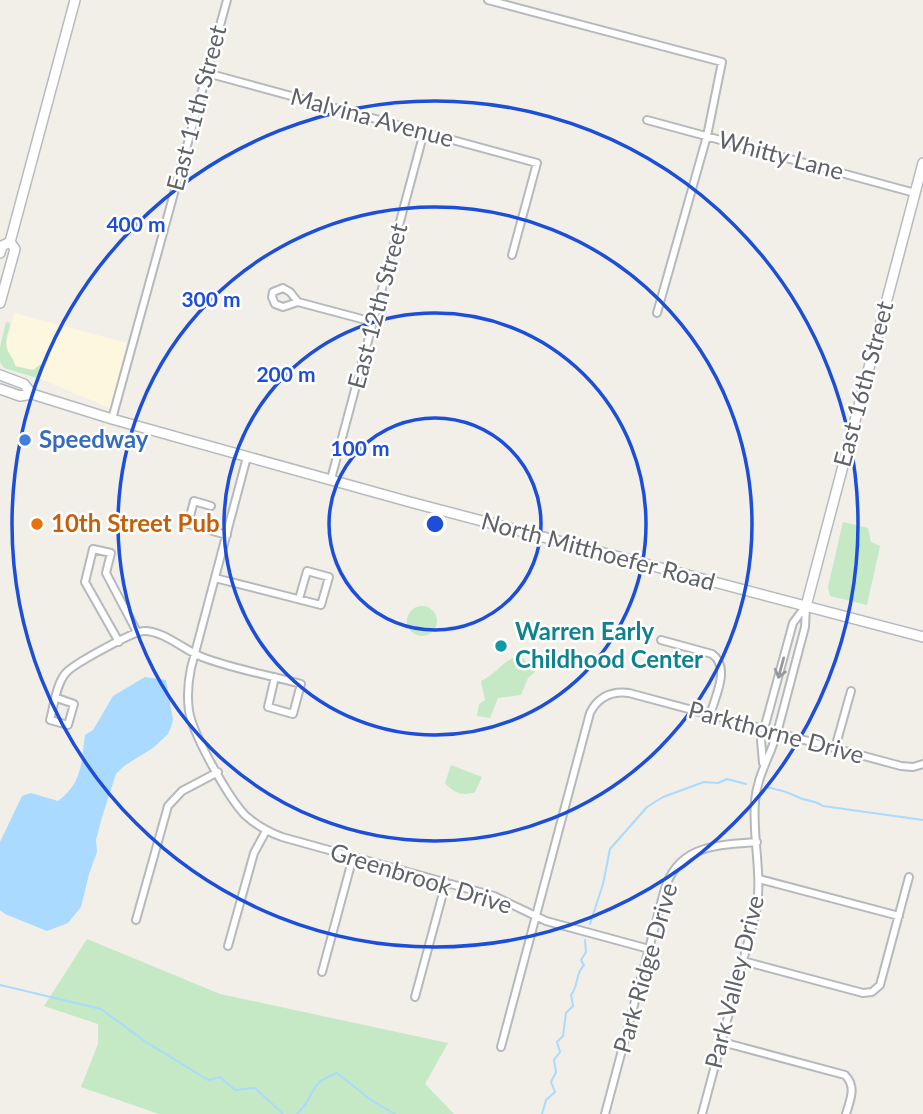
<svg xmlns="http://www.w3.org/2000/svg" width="923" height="1114" viewBox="0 0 923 1114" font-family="Lato,sans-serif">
	<rect width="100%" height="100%" fill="#f1efe8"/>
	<path fill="#fef7e0" d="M14 313 127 343 110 408 19 370 5 350Z"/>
	<path fill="#c5e8c5" d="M6 322 10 323C10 331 4 339 7 348 9 355 14 358 15 366L33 370 41 364 42 369 37 378 4 368 0 362V347Z
		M843 522 868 528 871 542 880 546 867 605 830 596 828 587Z
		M407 621a15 15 0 1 1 30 0a15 15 0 1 1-30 0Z
		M515 657 523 658 535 672 528 678 521 695 498 698 490 718 477 716 479 704 485 700 481 681C495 675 501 663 515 657Z
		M451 765 482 777 475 792C462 797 453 792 445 783Z
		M87 939 220 994 448 1043 425 1084 454 1114H159L81 1087 98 1044V1024L44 1006Z"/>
	<path fill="#aadaff" d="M145 677 166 680 173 720 171 727 168 734 153 748 124 766 116 774 102 817 96 840 97 852 89 874 81 907 68 923 47 931 5 914 0 910V842L22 796 31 793 58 801C83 782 81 763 85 735L93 730 113 696Z"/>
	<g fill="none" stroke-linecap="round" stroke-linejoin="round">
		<path stroke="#aadaff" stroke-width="2" d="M765 787C779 789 788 792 800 798 809 802 812 799 823 806L923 820
			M590 924 603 884 610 849 647 807 663 797 704 782 718 783 727 779 746 784
			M0 985 101 1009 146 1042 208 1080 220 1077 235 1090 255 1088 283 1114
			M297 1114C318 1094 305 1085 337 1073L371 1100 395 1114
			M542 1114 546 1100 555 1092 551 1082 556 1072 554 1060 560 1052 557 1042 563 1036 566 1013 573 1006 571 995C579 985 575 974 584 965L581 960 586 952 585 940"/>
		<defs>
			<path id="street" d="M488 0 722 62 707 136 657 313
				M207 73 537 163 512 255
				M647 120 915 193
				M283 288 290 292 298 302 283 307 275 304 272 297 273 292Z
				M298 302 373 322
				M112 419 227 0
				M247 457 191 668C188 682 187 696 189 711 193 735 228 797 245 815 256 825 268 832 282 837L494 896 546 921 649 949
				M331 479 424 132
				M211 506 194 501 188 524 227 535
				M215 578 321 605 329 577 307 571 299 599
				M661 640 712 654C731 667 715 697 710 715
				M119 642 85 582 93 549 111 553 106 573 137 632
				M57 698 74 704 68 725 50 720C54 706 56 685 65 674 71 665 134 631 144 631 164 631 184 650 202 657 233 669 269 675 301 684L293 714 268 707 275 677
				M835 748 851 691
				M763 763 761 740 793 623 805 607
				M759 879 899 916
				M136 920 168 806 182 791 218 772
				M228 946 254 853 266 831
				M743 961 863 993 872 992 880 985 909 877
				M322 972 353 857
				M415 997 446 882
				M722 1042 845 1075C857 1087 850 1100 846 1114
				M501 1047 590 713C598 697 612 691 629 693L901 766 913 767 923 764
				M605 1114 664 892C677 845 716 845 757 842
				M702 1114 756 912C763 875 752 838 755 801 757 776 770 757 777 733L805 627 806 606"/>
			<path id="secondary" d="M0 253 2 246 10 242
				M0 303 15 249 10 242 75 0
				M0 375 24 384 32 394
				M0 389 20 396 32 394 112 419 410 502 923 637
				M806 606 923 163"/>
		</defs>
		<use href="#street" stroke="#b5b8bc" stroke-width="10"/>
		<use href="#secondary" stroke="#b6babf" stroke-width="12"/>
		<use href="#street" stroke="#fff" stroke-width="6"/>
		<use href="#secondary" stroke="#fff" stroke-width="9"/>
	</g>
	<defs><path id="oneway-shaft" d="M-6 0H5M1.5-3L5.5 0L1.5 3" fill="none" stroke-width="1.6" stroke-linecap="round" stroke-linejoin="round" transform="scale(1.75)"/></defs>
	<use stroke="#979a9d" href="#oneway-shaft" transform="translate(781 668) rotate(105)"/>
	<g fill="none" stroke="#1d4ed8" stroke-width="3.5">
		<circle cx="435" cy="524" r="106"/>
		<circle cx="435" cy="524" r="211"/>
		<circle cx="435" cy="524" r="317"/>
		<circle cx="435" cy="524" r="423"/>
	</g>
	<circle fill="#3f7fe0" stroke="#fff" stroke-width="2.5" cx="25" cy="440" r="7"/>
	<circle fill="#e8710a" stroke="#fff" stroke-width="2.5" cx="37" cy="524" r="7"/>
	<circle fill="#0f9aa8" stroke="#fff" stroke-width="2.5" cx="501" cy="646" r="7"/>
	<g text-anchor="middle" stroke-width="5" stroke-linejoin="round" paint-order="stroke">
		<g font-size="24" fill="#5f6368" stroke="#fff">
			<text transform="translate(197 108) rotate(-75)" y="8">East 11th Street</text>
			<text transform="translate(372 118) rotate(15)" y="8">Malvina Avenue</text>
			<text transform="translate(781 156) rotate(15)" y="8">Whitty Lane</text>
			<text transform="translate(378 306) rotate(-75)" y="8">East 12th Street</text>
			<text transform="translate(864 384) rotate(-75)" y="8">East 16th Street</text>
			<text transform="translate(598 552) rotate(15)" y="8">North Mitthoefer Road</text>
			<text transform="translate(776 733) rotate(15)" y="8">Parkthorne Drive</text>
			<text transform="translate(421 879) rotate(17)" y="8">Greenbrook Drive</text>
			<text transform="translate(646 968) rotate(-74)" y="8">Park Ridge Drive</text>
			<text transform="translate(735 982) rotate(-76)" y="8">Park Valley Drive</text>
		</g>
		<g font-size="24" font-weight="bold" fill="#366cbe" stroke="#fff" text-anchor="start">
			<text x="39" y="448">Speedway</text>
		</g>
		<g font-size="24" font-weight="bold" fill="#c56008" stroke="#fff" text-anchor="start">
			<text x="51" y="532">10th Street Pub</text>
		</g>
		<g font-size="24" font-weight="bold" fill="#0d838f" stroke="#fff" text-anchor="start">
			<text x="515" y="640">Warren Early<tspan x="515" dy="28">Childhood Center</tspan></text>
		</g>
	</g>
	<circle cx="435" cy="524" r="10" fill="#1d4ed8" stroke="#fff" stroke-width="3.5"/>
	<g font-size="21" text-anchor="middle" font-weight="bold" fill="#1d4ed8" stroke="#fff" stroke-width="5" stroke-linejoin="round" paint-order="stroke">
		<text x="136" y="232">400 m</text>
		<text x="211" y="307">300 m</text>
		<text x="286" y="382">200 m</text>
		<text x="360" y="456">100 m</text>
	</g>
</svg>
